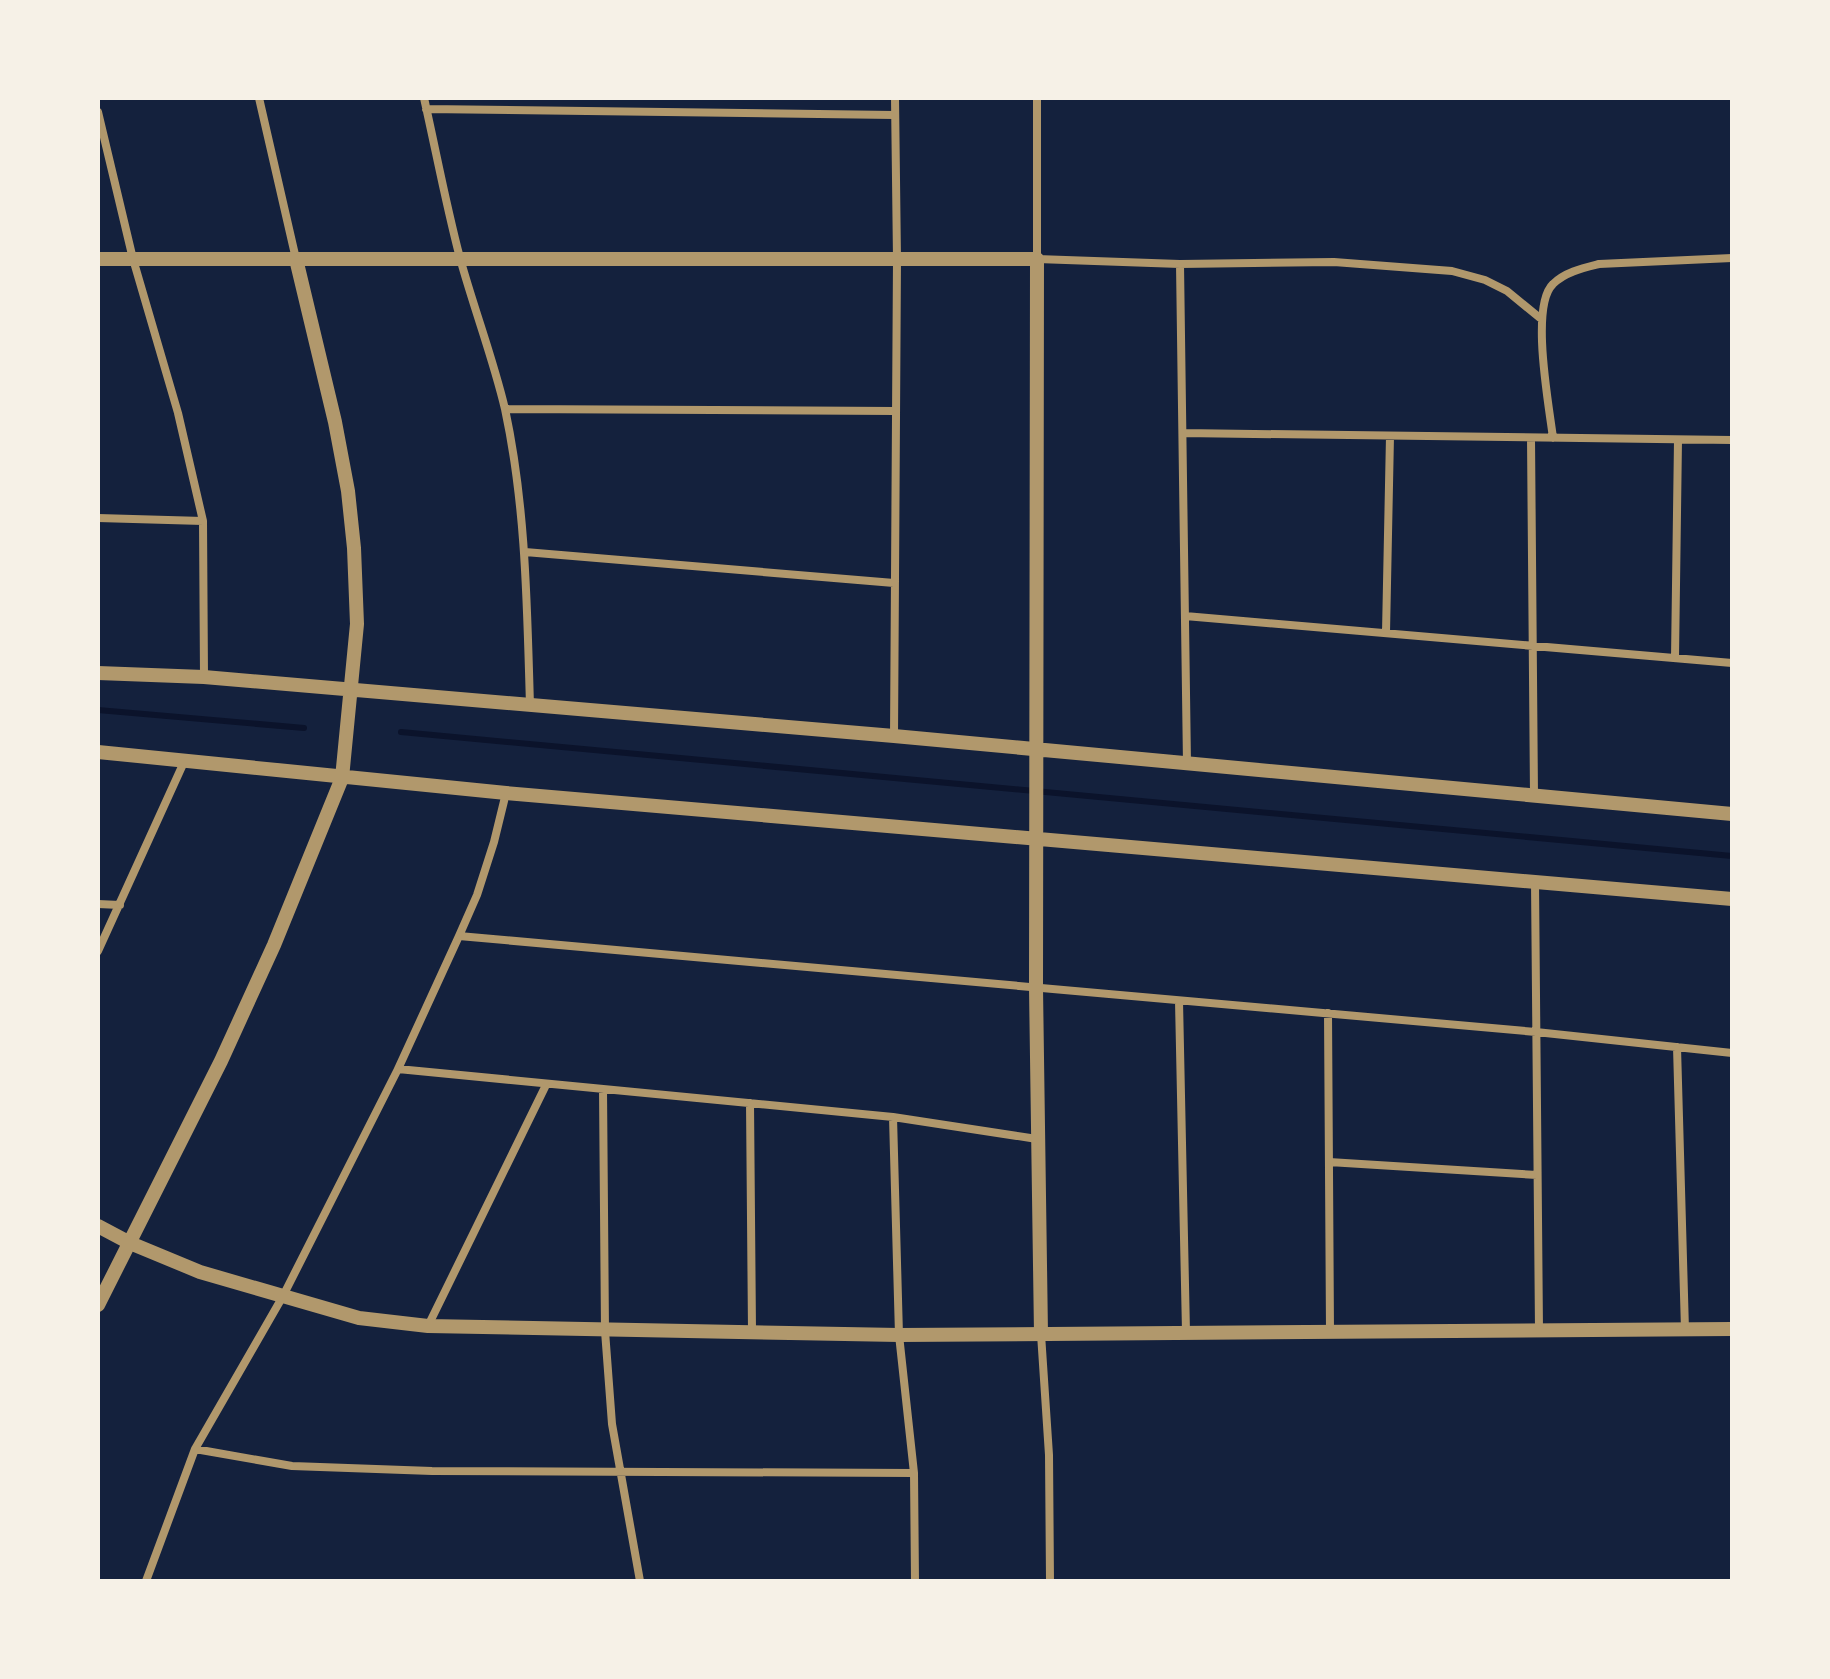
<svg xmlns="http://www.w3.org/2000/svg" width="1830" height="1679" viewBox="0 0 1830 1679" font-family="'Fira Sans',sans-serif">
	<rect width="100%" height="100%" fill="#14213d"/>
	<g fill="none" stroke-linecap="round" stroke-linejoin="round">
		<path stroke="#0b132b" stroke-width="6" d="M98 710 304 728
			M401 732 1732 856"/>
		<path stroke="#b1986c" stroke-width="8" d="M259 98 296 259
			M424 98C436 151 446 205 460 258 474 309 493 358 505 409 526 507 527 606 530 705
			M1037 98V259L1180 264 1334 262 1452 271 1485 280 1507 291 1540 318
			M426 109 894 115
			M98 112 133 259 178 413 203 521 204 677
			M1180 264 1187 764
			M505 409 895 411
			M1183 433 1732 440
			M1531 438 1534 796
			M1553 438C1549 405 1530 306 1553 284 1565 272 1583 268 1599 264L1732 258
			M98 518 203 521
			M525 552 894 583
			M1185 616 1732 663
			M1386 633 1390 436
			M1675 658 1678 440
			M894 736 897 259 895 98
			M1535 882 1539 1330
			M98 904 120 905
			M459 936 1536 1032 1732 1053
			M98 951 184 762
			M1179 1001 1186 1332
			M1328 1013 1330 1331
			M1677 1047 1685 1330
			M398 1069 893 1117 1037 1139
			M603 1089 605 1331 612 1424 640 1581
			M750 1103 752 1331
			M893 1117 899 1335 914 1473 915 1581
			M1329 1162 1537 1175
			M428 1326 546 1085
			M1041 1334 1049 1455 1050 1581
			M195 1449 292 1466 432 1471 914 1473
			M146 1581 195 1449 283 1296 398 1069 459 936 477 895 494 842 506 793"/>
		<path stroke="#b1986c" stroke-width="14" d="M98 259H1037L1036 988 1041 1334
			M98 673 204 677 894 736 1732 814
			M98 752 506 793 1732 899
			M98 1226 130 1243 200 1272 359 1318 428 1326 899 1335 1732 1329
			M98 1305 221 1061 274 945 342 778 357 624 354 548 348 491 335 422 296 259"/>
	</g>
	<rect width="1830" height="1679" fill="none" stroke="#f6f1e7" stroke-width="200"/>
</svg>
